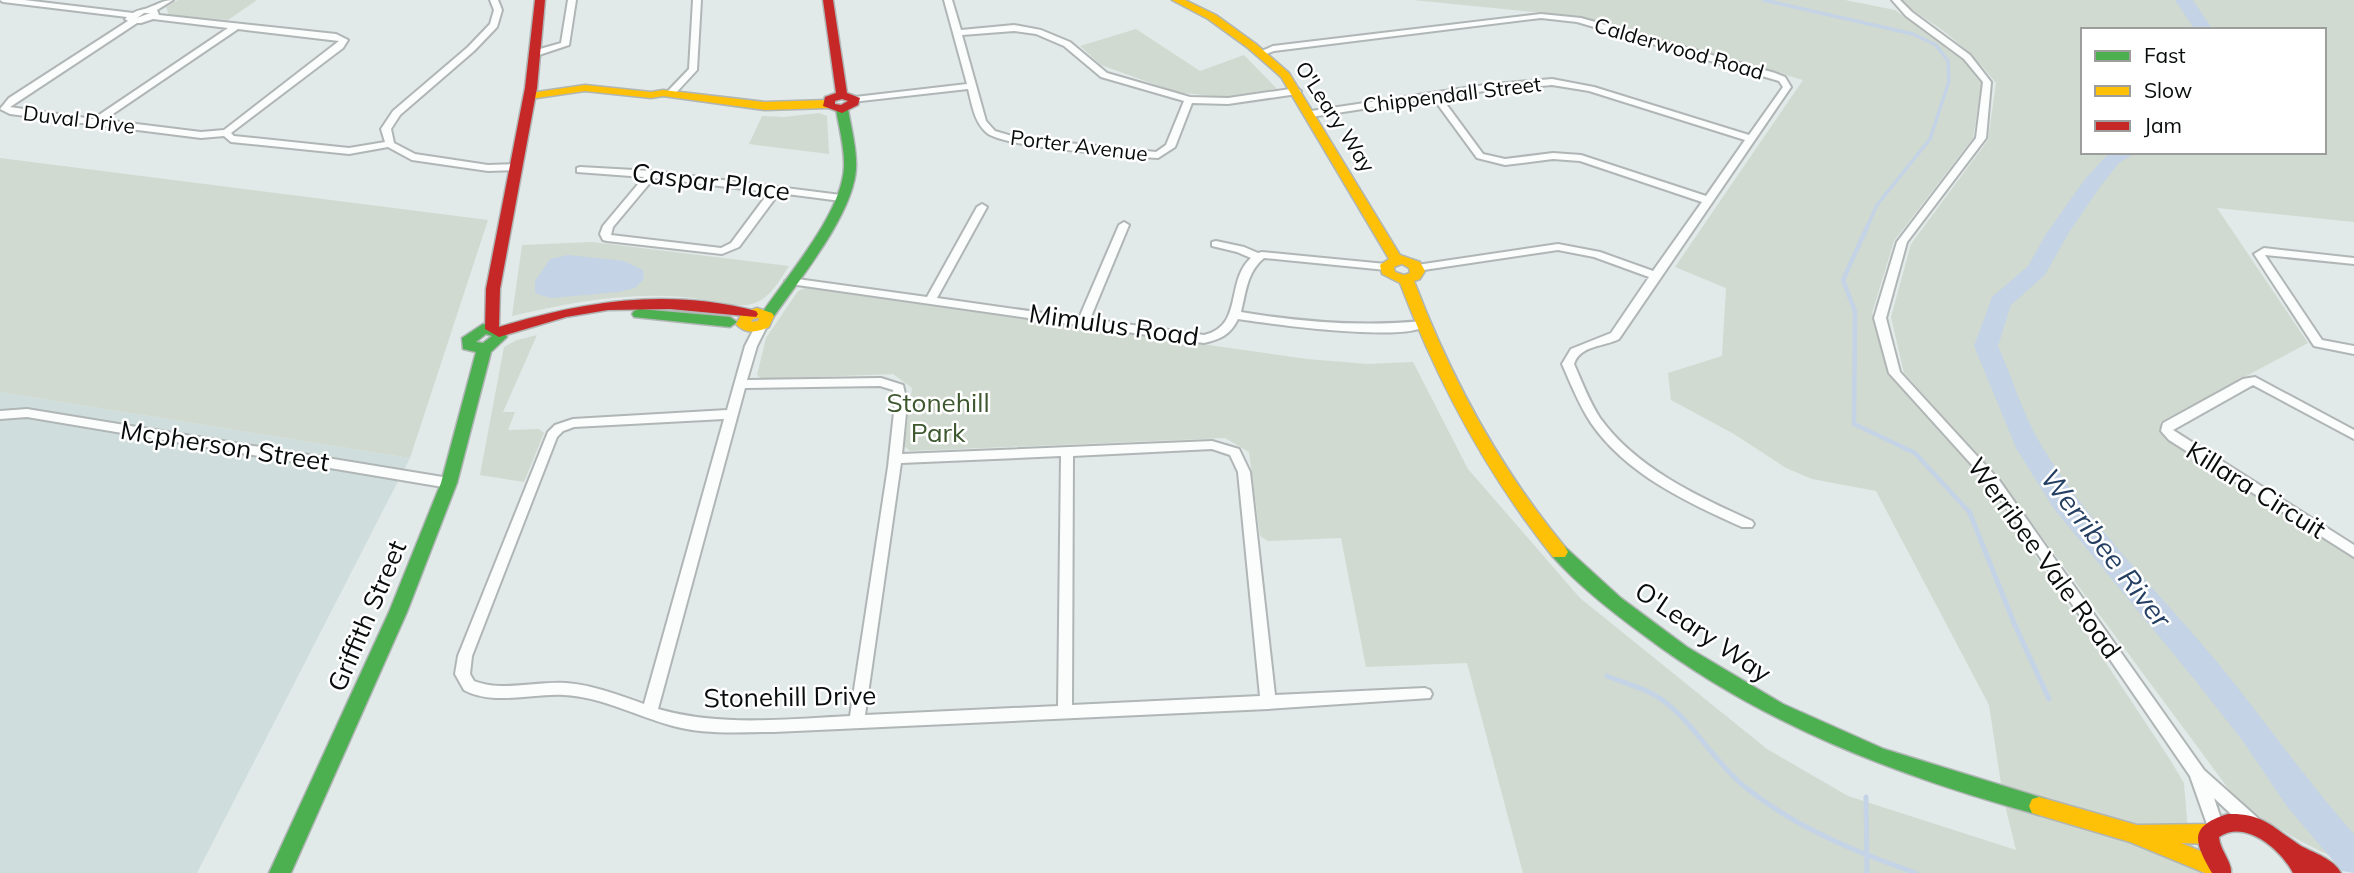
<svg xmlns="http://www.w3.org/2000/svg" width="2354" height="873" viewBox="0 0 2354 873" font-family="Mulish,sans-serif">
	<rect width="100%" height="100%" fill="#e2e9e9"/>
	<path fill="#cfdedd" d="M0 392 410 458 197 873H0Z"/>
	<path fill="#d0dad0" fill-rule="evenodd" d="M178 0H257L228 20 169 15 166 7Z
		M1413 0H1845L1895 10 1962 57 1982 81 1973 138 1894 241 1872 313 1887 371 1988 485 2169 758 2184 783 2188 831 2203 873H1523L1467 663 1366 667 1341 538 1268 541 1260 536 1249 452 1225 438 910 451 904 446 912 388 893 374 762 379 757 375 766 338 798 291 805 288 1307 359 1368 364 1413 362 1468 469 1580 598 1767 749 1848 796 2016 850 2003 797 1989 705 1876 491 1812 479 1786 468 1734 434 1671 400 1668 373 1722 356 1726 288 1675 267 1803 80 1583 17Z
		M1902 0H2354V222L2217 208 2308 343 2160 422 2166 436 2354 558V864C2312 851 2276 827 2239 803L2002 483 1904 373 1891 317 1911 244 1988 140 1996 83C1981 64 1965 48 1946 33 1931 21 1915 14 1902 0ZM2083 30H2324V152H2083Z
		M1136 29 1200 71 1244 55 1277 89 1221 97 1176 92 1101 65 1080 46Z
		M819 113 827 116 829 154 749 144 762 116 784 117Z
		M0 158 488 220 410 458 0 392Z
		M592 242 789 266C779 281 768 303 747 305 727 307 703 298 683 297 624 292 569 303 512 316L522 245Z
		M537 335 503 412H515L508 430 539 429 544 433 524 482 480 475 504 347 517 340Z"/>
	<path fill="#c4d3e5" d="M568 255 624 261 643 270 644 279 635 288 619 292 550 298 535 293V281L550 259Z"/>
	<g fill="none" stroke-linecap="round" stroke-linejoin="round">
		<path stroke="#c4d3e5" stroke-width="3.5" d="M1764 0 1913 34 1936 45 1948 61 1949 81 1930 139 1877 205 1867 227"/>
		<path stroke="#c4d3e5" stroke-width="4.5" d="M1868 225 1843 280 1855 311 1854 424 1915 453 1970 513"/>
		<path stroke="#c4d3e5" stroke-width="5" d="M1969 511 2014 623 2049 699
			M1607 676C1627 684 1648 689 1665 702 1696 726 1714 762 1745 787 1796 828 1856 852 1916 873
			M1866 797 1867 873"/>
		<path fill="#c4d3e5" fill-rule="evenodd" d="M2175 0H2193L2213 30H2195Z
			M2110 152H2137L2119 163 2100 187 2068 234 2045 275 2011 305 1998 346C2013 379 2024 418 2043 448 2091 527 2159 592 2218 663 2264 719 2305 779 2354 834V873L2342 871 2288 808 2242 740 2194 679 2054 509 2016 448 1974 346 1992 297 2028 266 2046 234 2085 179Z"/>
		<defs>
			<path id="street" d="M0 0H24L133 13C139 9 144 10 150 7 159 4 163 0 173 0L157 10 159 15 336 34 348 40 343 48 231 133 234 136 349 148 385 142 381 129 393 111 468 47 490 24 494 10 490 0H498L502 10 497 27 474 51 400 115 391 129 394 143 415 154 488 165 517 164 522 167 517 170 488 171 412 160 388 147 349 154 231 142 224 136 201 138 10 114 0 109 9 98 128 21 125 19 127 17 3 2ZM144 13H150L137 18ZM153 19 228 28 93 119 10 107 137 23H141ZM238 29 339 41 224 130 201 132 104 120Z
				M568 0H576L569 45 539 55H533V51L561 43Z
				M693 0H701L697 70 673 96H667V92L689 69Z
				M944 0H952L961 30 1014 25 1041 30 1070 42 1107 73 1190 97 1228 98 1297 88 1301 91 1297 94 1228 104 1192 103 1175 147 1158 158C1127 155 1005 148 987 133 974 122 972 104 968 89L852 102 850 100 855 97 967 84ZM1014 31 1036 34 1064 46 1101 77 1184 101 1166 145 1156 152 1019 138 995 131 986 121 962 35Z
				M1892 0H1900L1912 12 1970 55 1991 82 1986 138 1907 242 1886 318 1900 372 1999 480 2204 770 2260 820 2262 825 2260 830 2254 832 2248 830 2214 798 2223 825 2221 830 2215 832 2209 830 2190 776 1991 486 1889 373 1874 318 1897 242 1976 138 1983 82 1964 59 1906 16Z
				M1541 14 1581 18 1775 73 1785 77 1791 87 1619 339C1604 347 1580 345 1574 364 1582 382 1589 401 1600 418 1636 468 1697 496 1752 521L1754 524 1752 527H1742C1688 503 1626 474 1591 423 1579 405 1571 384 1562 364L1571 349 1611 333 1649 277 1594 257 1558 250 1417 271 1412 268 1417 265 1558 244 1600 252 1653 271 1702 202 1580 161 1553 159 1505 165 1477 158 1433 98 1311 117 1306 114 1311 111 1485 85 1552 79 1594 87 1749 135 1783 87 1779 81 1577 22 1541 18 1274 51 1261 56 1257 53 1273 46ZM1552 85 1589 91 1745 140 1706 196 1581 155 1553 153 1505 159 1483 154 1441 97 1485 91Z
				M580 167 652 171 841 195 846 198 841 201 779 193 739 247 722 254 607 241 603 240 600 234 603 226 644 177 577 172V168ZM654 178 769 192 731 243 721 248 611 235 613 227Z
				M982 204 987 207 937 298 1079 318 1119 225 1124 222 1129 225 1090 319 1204 335C1244 326 1225 281 1251 258L1237 252 1212 246V242L1216 241 1244 247 1258 253 1262 252 1386 264 1391 267 1386 270 1264 258C1247 272 1246 292 1241 312 1301 322 1361 327 1422 321L1428 325C1405 343 1271 324 1238 319 1230 335 1221 339 1204 343L790 284 785 281 790 278 927 297 977 207Z
				M2264 248 2354 258V264L2265 255 2322 340 2354 346V354L2314 346 2254 254Z
				M761 322 767 326 757 346 747 380 881 378 903 385 907 403 902 454 1212 441 1239 449 1250 472 1275 695 1425 688 1430 690 1432 694 1430 698 1268 709 774 732C740 732 706 735 673 726 636 716 602 697 564 695 532 693 493 706 464 690L455 674 458 656 548 432 555 425 573 419 727 410 745 346 757 323ZM880 386 893 390 895 403 888 467 850 716C787 719 720 727 658 709L745 388ZM724 419 644 704C619 695 593 685 566 683 537 681 502 692 474 681L470 674 472 656 557 437 563 431 574 427ZM1212 449 1230 455 1238 472 1260 696 1072 705 1073 456ZM1061 456 1058 706 865 715 901 463Z
				M2255 377 2354 430V439L2253 385 2173 430 2354 545V557L2169 440 2161 431 2163 423 2243 379Z
				M27 409 449 478 453 480 455 483 453 486 449 488 27 417 0 419V411Z"/>
			<path id="fast" d="M842 105 848 109C851 128 857 149 856 168 854 214 798 281 772 319H762L760 316C786 277 841 215 844 168 845 148 839 128 836 109Z
				M639 309 730 317 737 322 730 327 634 317 632 314 634 311Z
				M483 324 502 327 507 337 491 352 457 483 407 612 291 873H269L389 612 441 483 476 352 463 349 462 338ZM486 334 492 336 483 343 476 342Z
				M1559 545 1565 547 1621 598 1687 647 1783 704 1884 749 2046 799 2049 806 2046 813 2039 815C1898 776 1763 725 1645 636 1612 612 1580 587 1553 557L1550 552 1553 547Z"/>
			<path id="slow" d="M1172 0H1185L1216 15 1256 44 1289 73 1400 255 1420 262 1425 271 1420 279 1414 281C1451 378 1498 466 1565 547L1568 552 1565 557H1553C1486 473 1438 383 1400 283L1382 274 1380 265 1389 259 1281 77 1248 48 1208 19ZM1402 264 1409 268 1410 273 1404 275 1395 272 1394 267Z
				M585 85 651 92 663 90 765 102 827 100 833 104 827 108 765 110 663 96 651 98 585 91 530 99 524 96 530 93Z
				M757 308 772 313 774 316 769 327C757 332 746 335 736 324L742 313ZM759 318 758 321 751 322 753 319Z
				M2039 797 2137 825 2208 824 2215 827 2218 834 2215 841 2208 844 2181 843 2227 862 2231 869 2229 873H2205L2130 842 2032 813 2029 806 2032 799Z"/>
			<path id="jam" d="M535 0H545L537 88 500 289 499 327C585 301 667 288 756 311L758 314 756 317 670 309 608 310 566 317 499 337 485 329 486 289 525 88Z
				M823 0H833L847 93 860 98 858 105 842 113 823 106 825 97 836 93ZM842 99 848 101 841 105 835 104V101Z
				M2228 814C2265 813 2274 829 2301 846 2314 853 2334 859 2341 873H2293C2281 850 2246 819 2219 837 2220 851 2232 861 2231 873H2212C2194 842 2188 826 2228 814Z"/>
		</defs>
		<use href="#street" stroke="#b0b5b5" stroke-width="4"/>
		<use href="#fast" stroke="#b0b5b5" stroke-width="3"/>
		<use href="#slow" stroke="#b0b5b5" stroke-width="3"/>
		<use href="#jam" stroke="#b0b5b5" stroke-width="3"/>
		<use href="#street" fill="#fbfcfc" fill-rule="evenodd"/>
		<use href="#fast" fill="#4caf50" fill-rule="evenodd"/>
		<use href="#slow" fill="#ffc107" fill-rule="evenodd"/>
		<use href="#jam" fill="#c62828" fill-rule="evenodd"/>
	</g>
	<g text-anchor="middle" stroke-width="5" stroke-linejoin="round" paint-order="stroke">
		<g font-size="21" fill="#080c0c" stroke="#fff">
			<text transform="translate(1679 49) rotate(16)" y="7">Calderwood Road</text>
			<text transform="translate(1452 95) rotate(-7)" y="7">Chippendall Street</text>
			<text transform="translate(1335 117) rotate(57)" y="7">O'Leary Way</text>
			<text transform="translate(79 120) rotate(7)" y="7">Duval Drive</text>
			<text transform="translate(1079 146) rotate(7)" y="7">Porter Avenue</text>
		</g>
		<g font-size="26" fill="#080c0c" stroke="#fff">
			<text transform="translate(711 182) rotate(7)" y="9">Caspar Place</text>
			<text transform="translate(1114 325) rotate(8)" y="9">Mimulus Road</text>
			<text transform="translate(225 446) rotate(9)" y="9">Mcpherson Street</text>
			<text transform="translate(2256 490) rotate(32)" y="9">Killara Circuit</text>
			<text transform="translate(2044 558) rotate(54)" y="9">Werribee Vale Road</text>
			<text transform="translate(367 616) rotate(-67)" y="9">Griffith Street</text>
			<text transform="translate(1703 632) rotate(34)" y="9">O'Leary Way</text>
			<text transform="translate(790 697) rotate(-1)" y="9">Stonehill Drive</text>
		</g>
		<g font-size="26" fill="#3d572f" stroke="#fff">
			<text x="938" y="412">Stonehill<tspan x="938" dy="30">Park</tspan></text>
		</g>
		<g font-size="28" font-style="italic" fill="#253f63" stroke="#fff">
			<text transform="translate(2106 548) rotate(52)" y="10">Werribee River</text>
		</g>
	</g>
	<rect x="2081" y="28" width="245" height="126" fill="#ffffff" stroke="#9c9e9e" stroke-width="2"/>
	<rect x="2095" y="51" width="35" height="10" fill="#4caf50" stroke="#9c9e9e" stroke-width="2"/>
	<text x="2144" y="63" font-size="21" fill="#080c0c">Fast</text>
	<rect x="2095" y="86" width="35" height="10" fill="#ffc107" stroke="#9c9e9e" stroke-width="2"/>
	<text x="2144" y="98" font-size="21" fill="#080c0c">Slow</text>
	<rect x="2095" y="121" width="35" height="10" fill="#c62828" stroke="#9c9e9e" stroke-width="2"/>
	<text x="2144" y="133" font-size="21" fill="#080c0c">Jam</text>
</svg>
